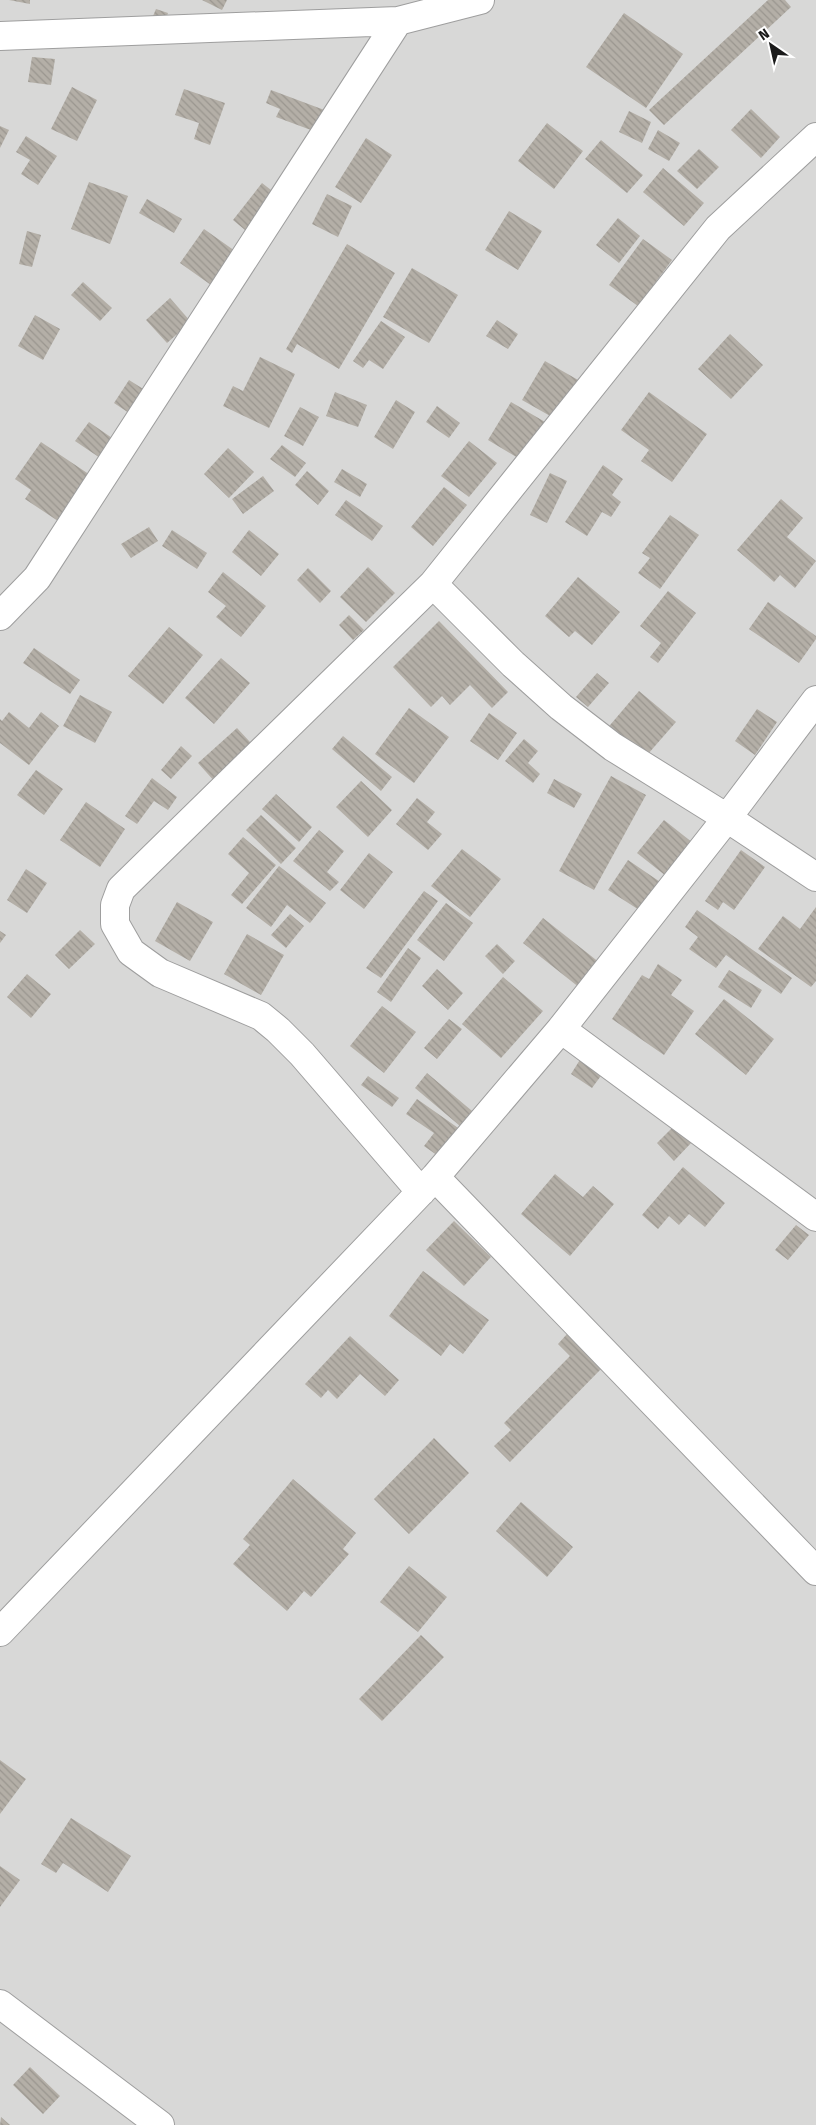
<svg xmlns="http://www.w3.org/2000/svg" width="816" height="2125" viewBox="0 0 816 2125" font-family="'Fira Sans',sans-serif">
	<defs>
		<pattern id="building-back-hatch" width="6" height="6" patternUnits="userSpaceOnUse" patternTransform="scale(1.25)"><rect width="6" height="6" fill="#b4afa7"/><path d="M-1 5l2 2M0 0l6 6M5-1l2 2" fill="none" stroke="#9a968f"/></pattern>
	</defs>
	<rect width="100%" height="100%" fill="#ebeae1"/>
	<path fill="#d8d8d7" d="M0 0H816V2125H0Z"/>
	<path fill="url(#building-back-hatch)" d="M9 0H30V4Z
		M202 0H227L222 10Z
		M768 0H785L791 7 664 125 649 110Z
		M156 9 168 13 163 28 150 23Z
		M624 13 683 54 646 108 586 67Z
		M32 57 55 59 51 85 28 82Z
		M72 87 97 100 77 141 51 129Z
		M184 89 225 103 210 145 194 139 199 123 175 115Z
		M271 90 327 111 319 133 276 117 280 109 266 103Z
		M751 109 780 137 761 158 731 130Z
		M629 111 651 122 642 143 619 132Z
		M547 123 583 151 554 189 518 161Z
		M0 126 9 130 0 148Z
		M658 130 680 143 669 161 648 149Z
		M26 136 57 156 38 185 21 174 30 160 16 152Z
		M366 138 392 155 361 203 335 187Z
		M601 140 643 175 627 193 585 159Z
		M699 149 719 167 697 189 677 171Z
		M663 168 704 203 684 226 643 192Z
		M89 182 128 196 110 244 71 229Z
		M262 183 280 197 251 235 233 220Z
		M327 194 352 206 338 237 312 224Z
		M147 199 182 219 174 233 139 213Z
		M509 211 542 231 518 270 485 250Z
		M618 218 640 236 619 263 596 245Z
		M204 229 235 251 211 285 180 263Z
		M27 231 41 235 32 267 19 264Z
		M643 239 672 260 638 306 609 285Z
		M347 244 395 273 339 369 297 344 292 353 286 349Z
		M412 268 458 295 429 343 383 317Z
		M83 282 112 308 100 321 71 295Z
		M170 298 191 322 167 343 146 320Z
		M35 315 60 329 43 360 18 346Z
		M497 320 518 334 508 349 486 336Z
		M381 321 405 337 383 369 369 360 363 368 353 361Z
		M730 334 763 365 731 399 698 369Z
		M260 357 295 374 269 428 223 406 233 386 243 391Z
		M545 361 592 388 559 421 522 400Z
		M129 380 148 392 132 415 114 403Z
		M335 392 367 405 358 427 326 416Z
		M649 392 707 434 672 482 641 461 649 450 621 430Z
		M396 400 415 412 393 449 374 437Z
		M511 402 557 429 528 464 488 440Z
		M437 406 460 423 449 438 426 422Z
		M300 407 319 417 303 446 284 436Z
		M89 422 125 447 112 466 75 441Z
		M469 441 497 463 469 497 441 476Z
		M41 442 105 485 73 531 25 499 31 490 15 479Z
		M282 445 306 463 295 477 270 459Z
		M228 448 254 472 229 498 204 474Z
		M603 465 623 479 612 495 621 502 611 517 602 512 587 536 565 522Z
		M342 469 367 484 360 497 334 482Z
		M307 471 329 491 318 505 295 485Z
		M550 473 567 481 547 523 530 515Z
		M263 476 274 491 243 514 232 499Z
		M444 487 467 505 433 546 411 527Z
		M781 499 803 518 787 537 816 561 795 588 780 575 774 582 737 550Z
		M346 500 383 526 372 541 335 515Z
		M670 515 699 535 660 589 638 573 650 558 642 553Z
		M149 527 158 541 131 558 121 544Z
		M172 530 207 553 197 569 162 546Z
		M249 530 279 554 261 576 232 552Z
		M368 567 395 593 366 622 340 597Z
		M308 568 331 591 320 603 297 580Z
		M223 572 266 606 241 637 216 617 226 606 208 592Z
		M578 577 620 612 592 645 575 631 569 637 545 616Z
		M668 591 696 613 658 663 650 657 661 643 640 626Z
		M768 602 816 636V639L799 663 749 629Z
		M349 615 364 630 353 640 339 625Z
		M439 621 508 692 492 708 470 685 450 705 442 696 431 707 393 667Z
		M169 627 203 655 163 704 128 676Z
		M34 648 80 680 70 694 23 663Z
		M221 658 250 683 214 724 185 698Z
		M597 673 609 683 588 707 576 697Z
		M639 691 676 722 641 762 605 731Z
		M80 695 112 712 95 743 63 726Z
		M409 708 449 737 414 783 375 754Z
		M757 709 777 722 755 755 735 741Z
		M9 712 29 728 41 712 59 726 29 765 0 743V719L2 721Z
		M489 713 517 733 498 760 470 741Z
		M237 728 263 756 224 792 198 763Z
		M343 736 392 777 381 791 332 749Z
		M524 739 538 751 528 763 540 774 533 783 505 761Z
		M181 746 192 756 171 779 161 770Z
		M36 770 63 789 44 815 17 795Z
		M611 776 646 795 594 890 559 871Z
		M152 778 177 797 168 810 154 801 137 824 125 816Z
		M554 779 582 794 574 808 547 793Z
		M361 781 392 810 368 837 336 807Z
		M276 794 312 827 299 842 262 809Z
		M417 798 435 812 427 822 442 834 428 850 396 824Z
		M86 802 125 829 100 867 60 840Z
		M261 815 296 848 281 864 246 830Z
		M664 820 693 843 666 876 637 853Z
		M319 830 344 851 327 872 339 882 330 891 293 861Z
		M243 837 276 865 242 904 231 895 249 873 228 854Z
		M462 849 501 879 470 917 431 886Z
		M741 850 765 867 734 910 723 902 718 910 705 901Z
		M369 853 393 872 364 909 340 890Z
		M628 860 666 886 647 915 608 890Z
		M279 866 326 903 310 923 287 905 271 927 246 908Z
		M26 869 47 883 27 913 7 900Z
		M424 891 438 901 381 978 366 968Z
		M177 902 213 922 190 961 155 941Z
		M446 903 473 923 444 961 417 940Z
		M816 907V981L811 987 758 949 783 916 800 929Z
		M697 910 792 978 781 994 726 955 716 968 689 949 698 937 685 927Z
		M290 914 304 926 286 948 271 935Z
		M543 918 600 963 580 988 523 943Z
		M80 930 95 944 69 969 55 955Z
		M0 931 6 935 0 943Z
		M247 934 284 955 261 995 224 974Z
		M497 944 515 961 503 974 485 956Z
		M408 948 421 958 391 1002 377 992Z
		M658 964 682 980 671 995 694 1011 664 1055 612 1019 642 975 649 979Z
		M437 969 463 993 448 1010 422 986Z
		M729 970 762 990 751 1008 718 987Z
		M27 974 51 994 31 1018 7 997Z
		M503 977 543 1011 501 1058 462 1024Z
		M724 999 774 1039 746 1075 695 1034Z
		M382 1006 416 1032 384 1073 350 1046Z
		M449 1019 462 1029 437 1059 424 1048Z
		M583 1055 606 1069 592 1088 571 1074Z
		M427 1073 478 1116 466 1131 415 1088Z
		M368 1076 399 1098 392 1107 361 1085Z
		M417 1099 461 1130 441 1158 424 1146 434 1133 406 1114Z
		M675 1125 692 1142 674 1161 657 1143Z
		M683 1167 725 1203 705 1227 689 1214 679 1225 669 1216 658 1229 642 1215Z
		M555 1174 583 1197 593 1186 614 1204 570 1256 521 1214Z
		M454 1221 491 1257 464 1286 426 1250Z
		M796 1225 809 1235 788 1260 775 1250Z
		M423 1271 489 1320 463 1354 450 1344 441 1356 389 1316Z
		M567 1334 602 1368 510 1462 494 1446 511 1430 504 1423 570 1356 558 1344Z
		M350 1336 399 1380 385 1396 360 1374 337 1399 328 1390 321 1398 305 1384Z
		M434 1438 469 1473 409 1534 374 1499Z
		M293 1479 356 1533 343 1549 349 1554 311 1597 304 1591 287 1611 233 1564 250 1545 243 1539Z
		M521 1502 573 1547 547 1577 496 1531Z
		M409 1566 447 1597 418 1632 380 1602Z
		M421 1635 444 1657 382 1721 359 1699Z
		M0 1760 26 1779 0 1814Z
		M71 1818 131 1856 108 1892 63 1863 56 1873 41 1864Z
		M0 1866 20 1880 0 1907Z
		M30 2067 60 2096 43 2114 13 2085Z
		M1 2117 10 2125H0Z"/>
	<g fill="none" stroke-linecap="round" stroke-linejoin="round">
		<defs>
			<path id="street" d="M0 36 398 21 480 0
				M433 584 513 664 561 707 613 747 727 818 816 877
				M0 616 37 578 398 21
				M561 1029 816 1217
				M435 1177 816 1571
				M421 1192 302 1054 278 1030 261 1016 160 973 131 952 115 924V905L121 889 433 584 718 228 816 137
				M0 1632 435 1177 561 1029 727 818 816 700
				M0 2004 160 2125"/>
		</defs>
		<use href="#street" stroke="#9e9e9e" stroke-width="30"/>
		<use href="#street" stroke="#fff" stroke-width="28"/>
	</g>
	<g transform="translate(771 45) rotate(326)" stroke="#ffffff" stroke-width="4" paint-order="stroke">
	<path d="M0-4L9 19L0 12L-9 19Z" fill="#1a1a1a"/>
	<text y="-8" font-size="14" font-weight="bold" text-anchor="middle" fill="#1a1a1a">N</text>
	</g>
</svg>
